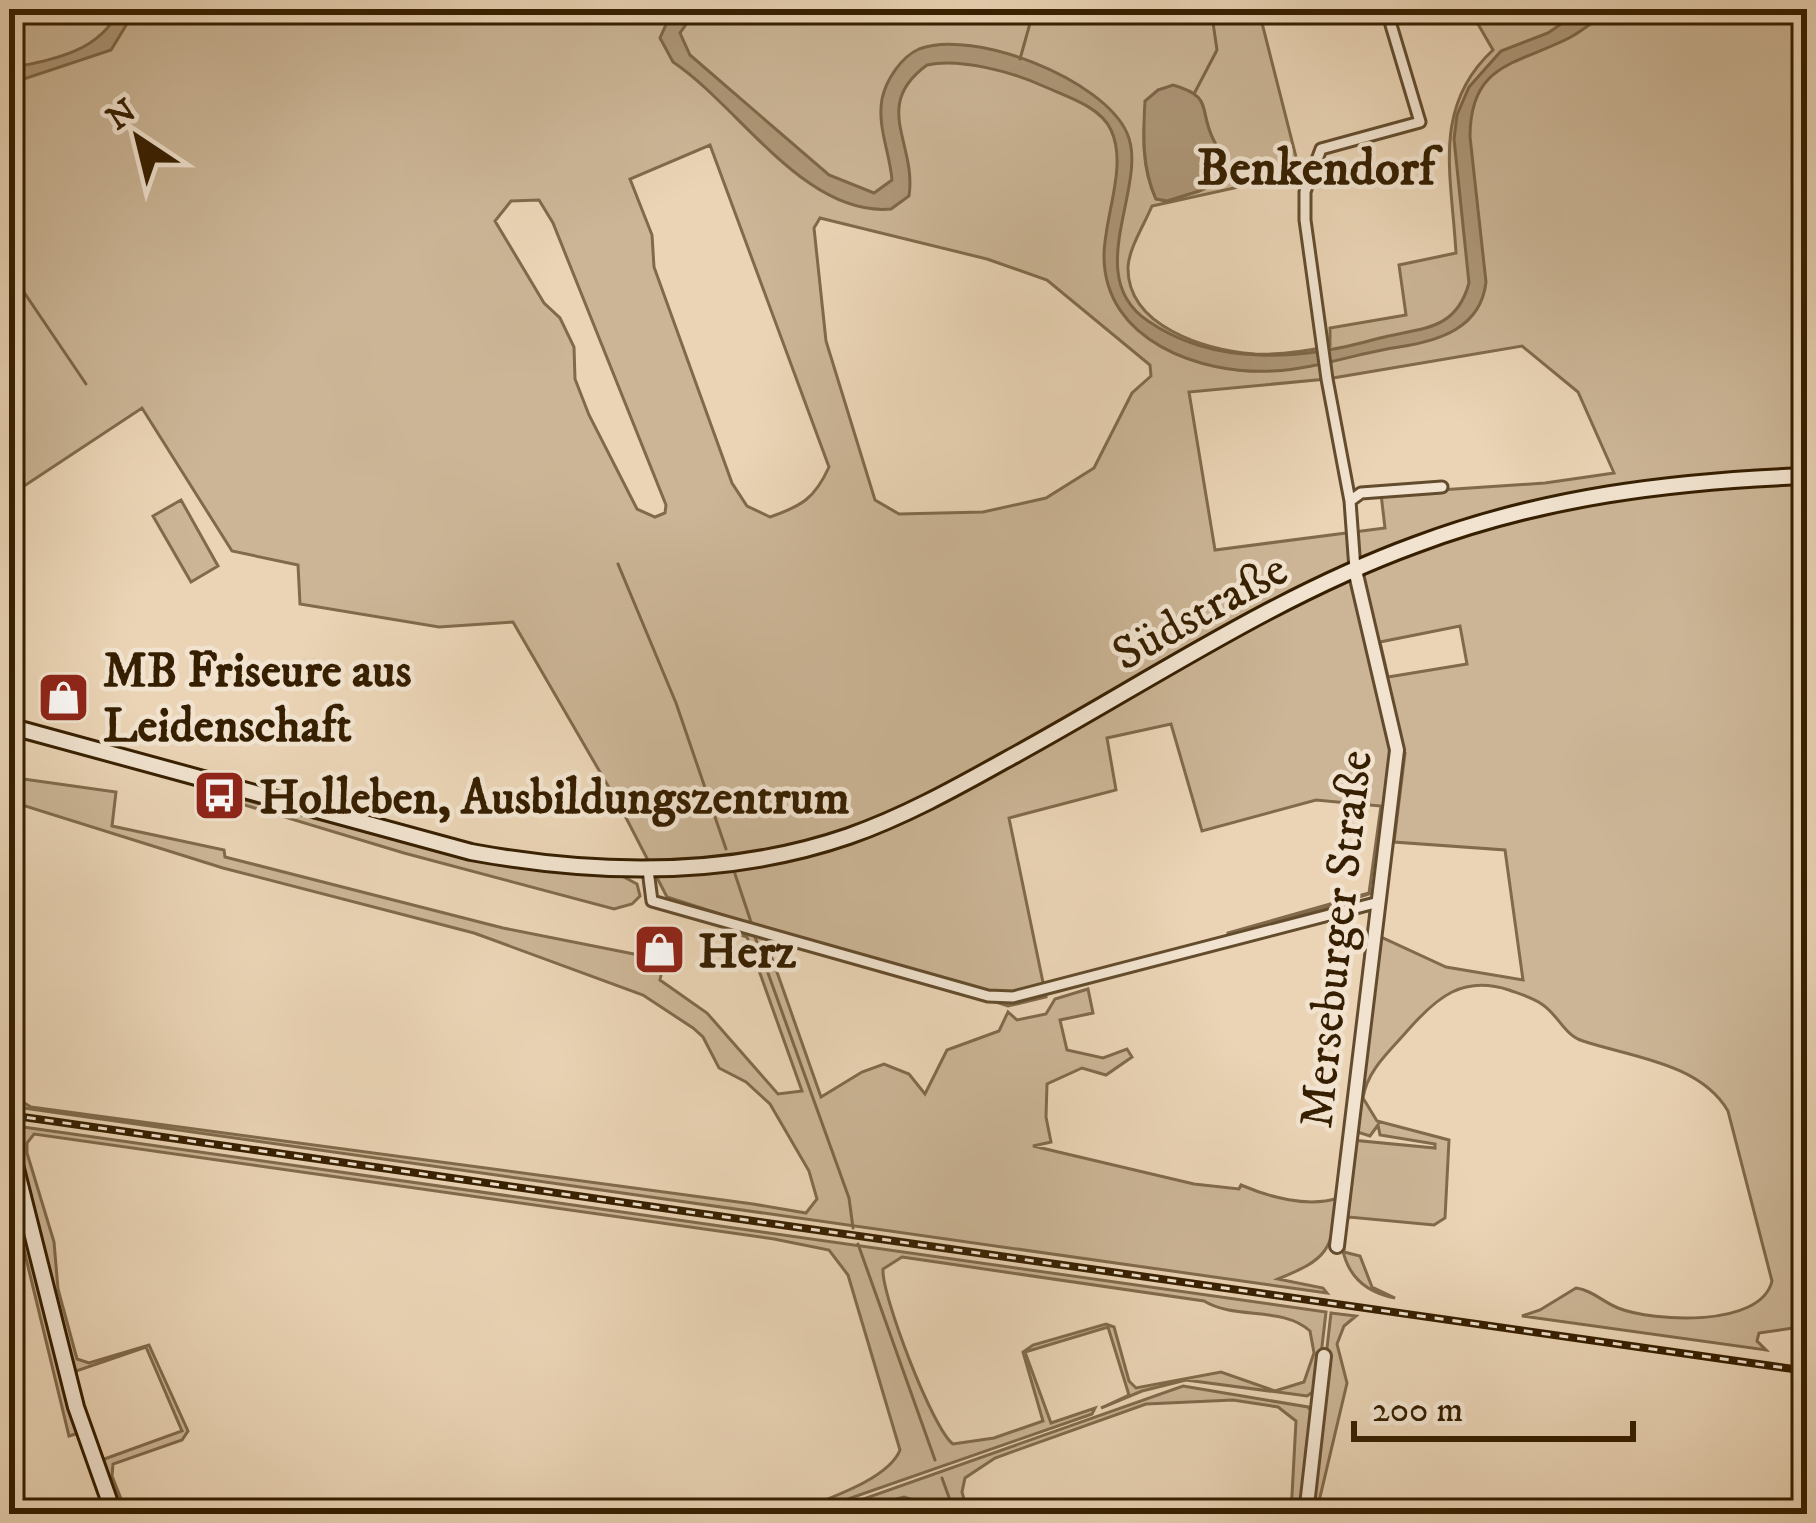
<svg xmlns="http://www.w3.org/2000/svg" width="1816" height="1523" viewBox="0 0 1816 1523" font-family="'IM FELL DW Pica',serif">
	<rect width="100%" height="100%" fill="#ead4b5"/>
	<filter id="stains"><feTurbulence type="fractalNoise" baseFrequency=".00167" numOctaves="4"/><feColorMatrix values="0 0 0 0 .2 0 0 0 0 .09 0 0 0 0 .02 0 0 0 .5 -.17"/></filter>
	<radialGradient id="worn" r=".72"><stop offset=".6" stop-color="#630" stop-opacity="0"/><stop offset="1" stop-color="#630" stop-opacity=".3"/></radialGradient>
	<path fill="#cbb596" stroke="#806a4b" stroke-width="3" fill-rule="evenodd" d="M9 9H1296L1261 19 1296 157 1263 172 1257 183 1152 206C1145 223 1129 248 1128 267 1127 327 1206 350 1255 354 1279 355 1307 351 1330 346V328L1406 315 1399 265 1456 253C1452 177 1431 107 1493 50L1471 12 1475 9H1807V1326L1759 1333 1757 1341 1766 1350 1522 1316 1540 1310 1576 1288C1592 1290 1603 1302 1618 1308 1653 1322 1761 1328 1772 1281L1728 1111C1700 1063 1631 1057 1583 1041 1565 1036 1558 1015 1543 1005 1534 998 1520 994 1509 990 1463 975 1437 997 1408 1030 1390 1051 1367 1070 1363 1098L1377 1121 1449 1140 1445 1218 1434 1225 1349 1217 1345 1224 1344 1252 1360 1256 1372 1287 1395 1298C1316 1283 1344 1198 1351 1140L1435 1148V1144L1380 1135 1378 1125 1370 1136 1354 1131 1382 909 1379 936 1446 967 1523 980 1505 850 1394 842 1405 753 1391 741 1392 760 1375 892 1227 938 1228 933 1369 893 1381 806 1316 800 1202 831 1171 724 1107 738 1116 790 1009 818 1046 997 1008 1006 667 897 622 810 513 622 439 627 300 604 298 565 232 551 142 408 9 496ZM1173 86C1214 97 1198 108 1213 139 1219 152 1226 162 1230 177L1199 191 1167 201 1156 199C1141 167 1143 134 1146 101L1158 90ZM710 145 829 467C815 498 802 506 770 517L747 506 732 483 654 267 652 235 630 179ZM539 200 553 223 666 505 665 513 655 517 637 509 589 415 575 379 574 347 560 318 544 303 495 221 511 201ZM820 218 987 259 1047 280 1150 365 1151 376 1132 393 1094 468 1046 498 983 512 899 514 875 500 826 341 814 228ZM1522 346 1578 392 1614 473 1545 483 1381 494 1385 528 1215 550 1189 392 1327 379ZM1460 626 1467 664 1388 677 1380 642Z
		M181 500 218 566 191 582 153 516Z
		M9 777 116 792 112 826 224 850 225 857 503 928 664 960 660 980 707 1013 778 1094 802 1091 747 937 724 930 726 927 765 938 821 1097 862 1072 884 1064 909 1074 925 1094 947 1050 999 1031 1008 1012 1017 1020 1046 1014 1055 999 1088 989 1093 1013 1060 1020 1067 1050 1103 1058 1127 1049 1132 1057 1106 1075 1082 1068 1047 1084 1046 1117 1051 1142 1033 1146 1194 1184 1239 1189 1241 1185C1269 1197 1308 1208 1338 1198 1332 1252 1327 1259 1278 1279L1323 1288 1327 1293 9 1106V1094L31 1107 753 1204 806 1213 817 1199 809 1171 770 1104 746 1082 719 1068 703 1037 693 1028 643 995 474 933 223 868 9 801Z
		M237 798 475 859 622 876 637 884 640 896 632 904 614 909 404 853 235 802Z
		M9 1125 1326 1312 1317 1389 1307 1396 1186 1380 1142 1391 1101 1408 1129 1395 1108 1327 1025 1352 1051 1423 1095 1408 1092 1414 805 1514H790C820 1501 888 1481 900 1450L848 1275 829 1250 774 1239 34 1134 27 1143V1153L54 1242 58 1289 77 1359 89 1363 149 1345 188 1431 182 1440 113 1464 112 1476 127 1514H119L99 1461 182 1431 146 1347 76 1371 77 1380H72ZM902 1257 1204 1301C1235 1320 1283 1306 1310 1331L1314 1353 1304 1382 1275 1391 1221 1372 1136 1388 1129 1381 1114 1327 1106 1324 1033 1345 1023 1352 1043 1421 994 1438 953 1444C933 1430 881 1294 883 1269Z
		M9 1191 18 1199 79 1433 69 1436 17 1221 9 1210Z
		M1331 1313 1356 1316 1344 1326 1337 1344 1347 1383 1316 1514H1308Z
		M1183 1386 1308 1407 1312 1412 1302 1514H1291L1296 1421 1278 1407 1233 1400 1146 1404 995 1458 965 1478 962 1492 968 1514H926L920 1502 904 1497 839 1514 852 1503Z"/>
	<path fill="#ad9677" stroke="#7d6647" stroke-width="3" d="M119 9H136L111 50 9 84V68C52 60 101 52 119 9Z
		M673 9H697L680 33 690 55 829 175 874 193 892 180C890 153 877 127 882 99 886 80 901 57 919 49 973 28 1103 79 1127 133 1150 184 1080 276 1148 321 1215 367 1302 360 1376 339 1418 327 1455 334 1469 283L1454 139 1457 115 1469 87 1501 51 1548 33 1583 9H1618C1599 15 1586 29 1569 38 1516 65 1470 63 1470 137L1486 282C1481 328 1439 341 1399 347 1357 353 1316 369 1273 371 1201 375 1104 341 1104 256 1104 217 1128 166 1111 130 1100 106 1065 96 1043 86 1013 72 960 58 927 65 871 106 917 143 909 196L891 209C805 217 739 106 673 62L660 38Z
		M1173 85C1214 97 1198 108 1213 139 1220 152 1226 162 1230 177L1199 191 1167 201 1156 199C1142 168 1143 135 1145 101L1158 90Z"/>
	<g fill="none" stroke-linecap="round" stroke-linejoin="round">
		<path stroke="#7d6647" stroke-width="3" d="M1020 59 1034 9
			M1195 92 1217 50 1211 9
			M9 270 86 384
			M618 564 676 703 726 849
			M735 874 751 922
			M755 937 849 1198 853 1228
			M858 1244 935 1460
			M942 1478 955 1514"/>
		<defs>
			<path id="minor" d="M1350 501 1361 493 1442 487
				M1355 569 1350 501 1327 379 1305 220V192L1321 149 1420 122 1391 25
				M648 870 652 901 988 996 1013 997 1379 902"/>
			<path id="tertiary" d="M1337 1246 1397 750 1355 570
				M1306 1514 1324 1356"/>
			<path id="secondary" d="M9 726 471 852C596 875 727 878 849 836 903 817 954 789 1004 761 1139 688 1270 598 1415 545 1542 497 1672 481 1807 476
				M9 1141 76 1407 114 1514"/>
		</defs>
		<use href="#minor" stroke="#634c2d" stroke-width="15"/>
		<use href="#tertiary" stroke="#634c2d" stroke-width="18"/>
		<use href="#secondary" stroke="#361f00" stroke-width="20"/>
		<use href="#minor" stroke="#f1e3cf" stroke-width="9"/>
		<use href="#tertiary" stroke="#f1e3cf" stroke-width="12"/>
		<use href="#secondary" stroke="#f1e3cf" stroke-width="14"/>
		<defs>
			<path id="rail" d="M9 1115 1807 1371"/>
		</defs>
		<use href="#rail" stroke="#361f00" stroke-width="8"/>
		<use href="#rail" stroke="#f1e3cf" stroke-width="3" stroke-dasharray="9" stroke-linecap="butt"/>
	</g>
	<defs>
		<symbol id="shop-square" viewBox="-11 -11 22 22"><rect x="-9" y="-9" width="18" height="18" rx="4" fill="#8f2418" stroke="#f1e3cf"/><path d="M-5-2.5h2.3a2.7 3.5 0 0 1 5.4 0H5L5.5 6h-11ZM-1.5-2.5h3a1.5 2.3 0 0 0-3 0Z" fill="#fff"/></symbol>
		<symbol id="bus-square" viewBox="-11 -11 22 22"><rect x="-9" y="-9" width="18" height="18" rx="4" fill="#8f2418" stroke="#f1e3cf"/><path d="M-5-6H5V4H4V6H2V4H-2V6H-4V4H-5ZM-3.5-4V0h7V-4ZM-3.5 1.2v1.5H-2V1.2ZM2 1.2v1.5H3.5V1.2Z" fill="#fff"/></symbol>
	</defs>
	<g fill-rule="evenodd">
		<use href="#shop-square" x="34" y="668" width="59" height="59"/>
		<use href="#bus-square" x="190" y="766" width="59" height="59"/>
		<use href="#shop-square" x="630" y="920" width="59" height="59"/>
	</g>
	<g text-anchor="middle" stroke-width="9" stroke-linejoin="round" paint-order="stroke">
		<g font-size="48" fill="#361f00" stroke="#f1e3cf">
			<text transform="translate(1199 610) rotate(-29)" y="17">Südstraße</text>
			<text transform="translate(1334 939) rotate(-84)" y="17">Merseburger Straße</text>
		</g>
		<g font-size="48" font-weight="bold" fill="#361f00" stroke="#f1e3cf" text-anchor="start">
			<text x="103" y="686">MB Friseure aus<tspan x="103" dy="55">Leidenschaft</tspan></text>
			<text x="259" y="813">Holleben, Ausbildungszentrum</text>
			<text x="698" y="967">Herz</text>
		</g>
		<g font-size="51" font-weight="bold" fill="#361f00" stroke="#f1e3cf">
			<text x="1316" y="184">Benkendorf</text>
		</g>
	</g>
	<rect width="1816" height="1523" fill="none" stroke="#ead4b5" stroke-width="48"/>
	<rect x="12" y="12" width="1792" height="1499" fill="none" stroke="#361f00" stroke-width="6"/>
	<rect x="24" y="24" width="1768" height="1475" fill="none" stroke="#361f00" stroke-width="3"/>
	<g transform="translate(138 138) rotate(325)" stroke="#f1e3cf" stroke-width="9" paint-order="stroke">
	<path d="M0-9L21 45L0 30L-21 45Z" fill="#361f00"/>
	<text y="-18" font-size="33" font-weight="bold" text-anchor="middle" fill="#361f00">N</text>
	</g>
	<path d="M1354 1421v18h279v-18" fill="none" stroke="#361f00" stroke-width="6"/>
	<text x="1372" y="1421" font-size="36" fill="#361f00" stroke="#f1e3cf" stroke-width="9" paint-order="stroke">200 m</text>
	<rect width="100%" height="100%" filter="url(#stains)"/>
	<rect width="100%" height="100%" fill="url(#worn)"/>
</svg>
